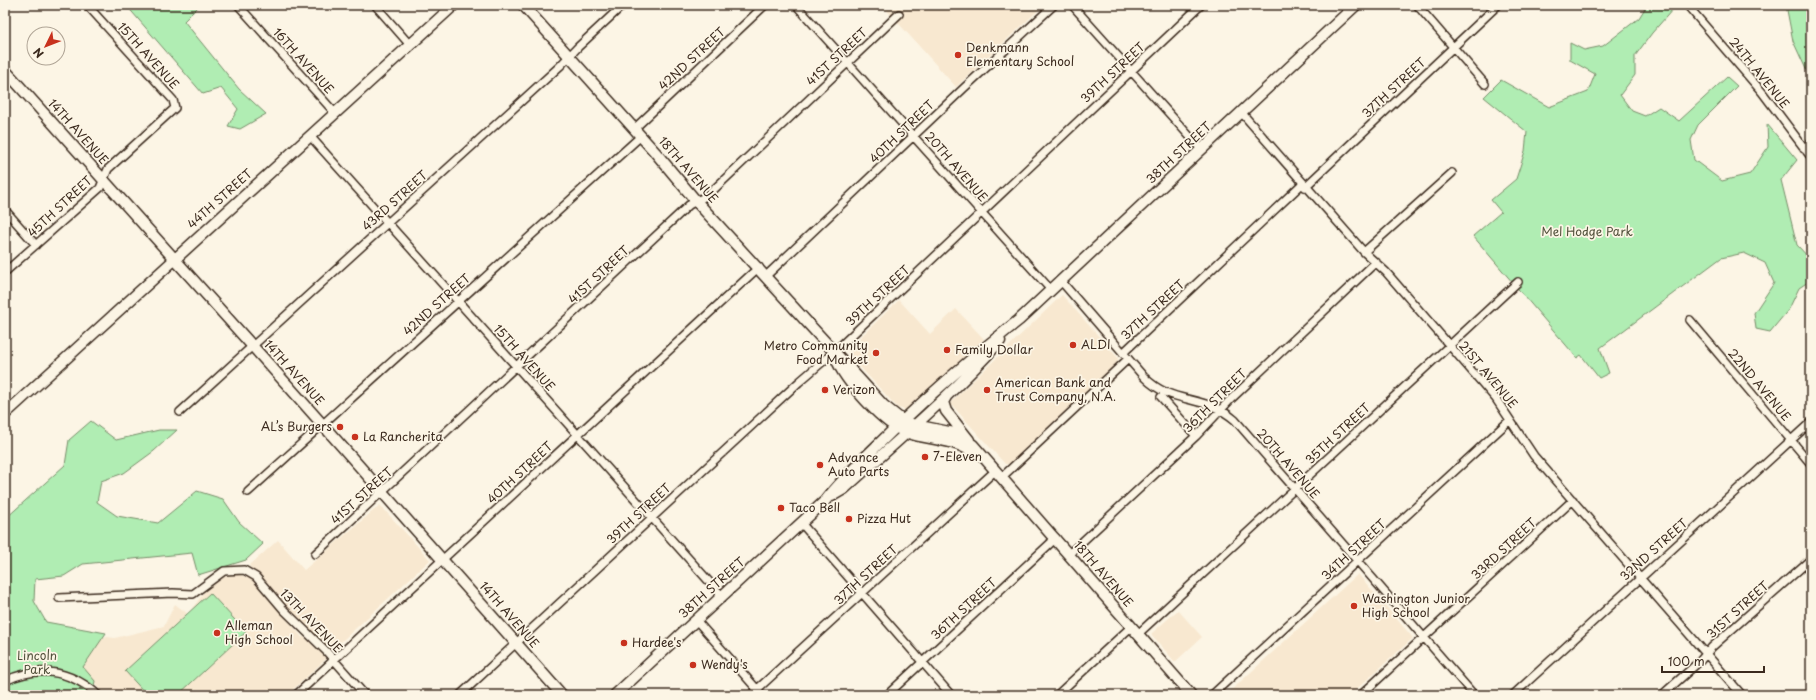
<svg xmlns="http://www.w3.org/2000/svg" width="1816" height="700" viewBox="0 0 1816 700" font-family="'Playpen Sans',sans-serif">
	<rect width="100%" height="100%" fill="#fcf5e5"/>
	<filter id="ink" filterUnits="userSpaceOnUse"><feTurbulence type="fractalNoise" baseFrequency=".025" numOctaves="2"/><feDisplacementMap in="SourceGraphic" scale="8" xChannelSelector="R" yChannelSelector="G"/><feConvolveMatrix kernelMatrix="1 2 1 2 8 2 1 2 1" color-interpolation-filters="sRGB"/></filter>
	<g filter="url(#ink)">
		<path fill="#f8e8d0" d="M882 5H1044L956 87Z
			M1062 295 1118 358 1117 363 1011 464H1005L950 403Z
			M899 300 930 334 956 309 984 339 906 410 898 408 848 354V349Z
			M380 505 430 560 331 651 297 619 249 566 278 540 304 570Z
			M235 573 252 579 302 637 306 638 327 658 287 695H105L50 630 115 638 164 626 175 604 188 614 205 591 214 583 221 578Z
			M1358 574 1413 638 1350 695H1226Z
			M1178 610 1202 637 1175 662 1151 634Z"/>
		<path fill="#b0edb3" stroke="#768c68" d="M126 5H200L184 21 239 89 266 114 240 129 228 126 238 109 221 88 203 94Z
			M1647 5H1670L1673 9 1652 33 1635 56V75L1620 95 1632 111 1645 116 1659 107 1679 121 1727 77 1737 86 1698 125 1691 140 1694 160 1722 181 1750 174 1768 147 1767 124 1797 160 1781 180 1797 245 1811 260V280L1799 288 1789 309 1770 332 1756 329 1754 313 1774 283 1765 263 1744 253 1721 258 1600 348 1609 373 1599 378 1581 355 1577 358 1473 236 1501 212 1491 200 1516 179 1525 151 1527 132 1484 97 1501 80 1549 107 1588 92 1595 74 1570 60V43L1584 50 1603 46 1639 18Z
			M1786 5H1811V80L1793 41Z
			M91 421 116 440 159 430H177L154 451 124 473 101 481 97 502 117 516 158 523 197 491 223 499 239 522 263 544 246 560 198 575 192 553 83 564 64 576 35 579 34 601 46 622 106 633 83 667 95 681 92 695H5V519L65 465 69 440Z
			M210 593 246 632 178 695H147L125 671Z"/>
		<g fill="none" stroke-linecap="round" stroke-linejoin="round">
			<defs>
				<path id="street" d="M238 5 335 113
					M375 5 410 45
					M796 5 1051 290
					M1072 5 1201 149
					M1417 5 1485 84
					M1687 5 1762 92 1811 157
					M1241 112 1364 252 1386 272 1496 399 1534 456 1742 695
					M634 129 765 5
					M310 136 722 596
					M1804 149 1811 142
					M1305 187 1498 5
					M5 210 36 245
					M1364 252 1452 173
					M5 272 100 188 108 169 175 108 173 100 87 5
					M766 276 964 88 1054 5
					M1061 281 1144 377C1167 400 1187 396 1214 407 1222 410 1229 415 1235 420L1474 695
					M1690 320 1811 464
					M1123 353 1302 184
					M1161 397 1196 436
					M180 412 560 66 578 47 623 5
					M1002 477 1128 359
					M248 492 641 136
					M801 523 951 695
					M315 554 689 205 708 195 899 14
					M1069 554 1196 436 1230 400 1376 262
					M59 598 173 593 193 594 224 571 244 570 256 577 284 610 326 651 365 695
					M696 620 762 695
					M1138 634 1518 282
					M5 681C39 665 70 670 98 695
					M296 695 759 267
					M460 695 799 382 834 352 1201 5
					M751 695 996 470
					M887 695 1056 538
					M1057 695 1132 626
					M1212 695 1510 420
					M1361 695 1573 500
					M1513 695 1811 422
					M1662 695 1700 661 1712 647 1811 559"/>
				<path id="secondary" d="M523 5 655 152 696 201 883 405 903 421 915 425 954 433 973 445 1191 695
					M5 70 291 389 562 695
					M836 358C844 380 884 425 908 433 929 440 953 438 972 452
					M946 397 943 402 946 411 969 440
					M5 414 454 5
					M832 496 844 489C897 441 952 395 1000 341
					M615 695 825 501C846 474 871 452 895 428 935 390 976 354 1019 320L1356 5"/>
			</defs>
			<use href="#street" stroke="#3b2a1e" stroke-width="10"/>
			<use href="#secondary" stroke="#3b2a1e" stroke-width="13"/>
			<use href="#street" stroke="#fcf5e5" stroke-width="7"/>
			<use href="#secondary" stroke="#fcf5e5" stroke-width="10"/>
		</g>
	</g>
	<g fill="#c8321e" stroke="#fcf5e5" stroke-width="1.5">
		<circle cx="958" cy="55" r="4"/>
		<circle cx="1073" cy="345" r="4"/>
		<circle cx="947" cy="350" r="4"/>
		<circle cx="876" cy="353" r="4"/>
		<circle cx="825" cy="390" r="4"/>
		<circle cx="987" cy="390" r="4"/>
		<circle cx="340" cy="427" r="4"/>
		<circle cx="355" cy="437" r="4"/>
		<circle cx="925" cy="457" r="4"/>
		<circle cx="820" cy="465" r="4"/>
		<circle cx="781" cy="508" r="4"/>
		<circle cx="849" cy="519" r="4"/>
		<circle cx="1354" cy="606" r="4"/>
		<circle cx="217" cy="633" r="4"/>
		<circle cx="624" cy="643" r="4"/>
		<circle cx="693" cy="665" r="4"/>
	</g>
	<g text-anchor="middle" stroke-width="3.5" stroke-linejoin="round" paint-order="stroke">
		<g font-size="12" fill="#3b2a1e" stroke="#fcf5e5" text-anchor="start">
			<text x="966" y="52">Denkmann<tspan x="966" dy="14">Elementary School</tspan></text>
			<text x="1081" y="349">ALDI</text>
			<text x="868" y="350" text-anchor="end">Metro Community<tspan x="868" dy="14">Food Market</tspan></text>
			<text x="955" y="354">Family Dollar</text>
			<text x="995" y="387">American Bank and<tspan x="995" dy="14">Trust Company, N.A.</tspan></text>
			<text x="833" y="394">Verizon</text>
			<text x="332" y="431" text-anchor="end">AL’s Burgers</text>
			<text x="363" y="441">La Rancherita</text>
			<text x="933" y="461">7-Eleven</text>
			<text x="828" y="462">Advance<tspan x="828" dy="14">Auto Parts</tspan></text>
			<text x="789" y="512">Taco Bell</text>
			<text x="857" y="523">Pizza Hut</text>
			<text x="1362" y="603">Washington Junior<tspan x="1362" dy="14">High School</tspan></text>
			<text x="225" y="630">Alleman<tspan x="225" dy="14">High School</tspan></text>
			<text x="632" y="647">Hardee's</text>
			<text x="701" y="669">Wendy's</text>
		</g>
		<g font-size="12" fill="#3b2a1e" stroke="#fcf5e5">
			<text transform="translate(148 56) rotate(48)" y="4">15TH AVENUE</text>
			<text transform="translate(837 57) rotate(-43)" y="4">41ST STREET</text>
			<text transform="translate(692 59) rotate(-43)" y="4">42ND STREET</text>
			<text transform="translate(303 61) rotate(48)" y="4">16TH AVENUE</text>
			<text transform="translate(1113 73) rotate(-43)" y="4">39TH STREET</text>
			<text transform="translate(1759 73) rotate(51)" y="4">24TH AVENUE</text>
			<text transform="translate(1394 88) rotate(-43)" y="4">37TH STREET</text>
			<text transform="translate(78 132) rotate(48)" y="4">14TH AVENUE</text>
			<text transform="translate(902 132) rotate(-44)" y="4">40TH STREET</text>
			<text transform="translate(1179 153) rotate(-43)" y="4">38TH STREET</text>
			<text transform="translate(956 167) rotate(49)" y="4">20TH AVENUE</text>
			<text transform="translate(688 170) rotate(49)" y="4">18TH AVENUE</text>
			<text transform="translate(220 199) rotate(-42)" y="4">44TH STREET</text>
			<text transform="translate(395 201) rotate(-42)" y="4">43RD STREET</text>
			<text transform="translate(60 207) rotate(-43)" y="4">45TH STREET</text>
			<text transform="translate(599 275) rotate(-43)" y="4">41ST STREET</text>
			<text transform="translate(878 296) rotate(-43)" y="4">39TH STREET</text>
			<text transform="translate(437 305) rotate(-42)" y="4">42ND STREET</text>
			<text transform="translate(1153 310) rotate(-43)" y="4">37TH STREET</text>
			<text transform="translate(524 358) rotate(48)" y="4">15TH AVENUE</text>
			<text transform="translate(294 373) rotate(48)" y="4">14TH AVENUE</text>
			<text transform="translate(1488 375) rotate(50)" y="4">21ST AVENUE</text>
			<text transform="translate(1759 385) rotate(50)" y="4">22ND AVENUE</text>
			<text transform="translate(1215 401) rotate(-45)" y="4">36TH STREET</text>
			<text transform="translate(1338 434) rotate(-43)" y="4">35TH STREET</text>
			<text transform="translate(1288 464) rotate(49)" y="4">20TH AVENUE</text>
			<text transform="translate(520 473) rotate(-43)" y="4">40TH STREET</text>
			<text transform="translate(362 496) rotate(-42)" y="4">41ST STREET</text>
			<text transform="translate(639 514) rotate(-43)" y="4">39TH STREET</text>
			<text transform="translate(1504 549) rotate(-43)" y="4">33RD STREET</text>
			<text transform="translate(1354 550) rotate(-43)" y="4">34TH STREET</text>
			<text transform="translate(1654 550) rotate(-42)" y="4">32ND STREET</text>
			<text transform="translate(1103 574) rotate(49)" y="4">18TH AVENUE</text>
			<text transform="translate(866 575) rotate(-43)" y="4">37TH STREET</text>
			<text transform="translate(712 588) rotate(-42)" y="4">38TH STREET</text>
			<text transform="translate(964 609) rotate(-43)" y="4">36TH STREET</text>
			<text transform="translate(1738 610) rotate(-42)" y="4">31ST STREET</text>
			<text transform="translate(509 615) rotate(49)" y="4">14TH AVENUE</text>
			<text transform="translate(311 621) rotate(46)" y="4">13TH AVENUE</text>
		</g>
		<g font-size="12" fill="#52513c" stroke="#fcf5e5">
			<text x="1587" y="236">Mel Hodge Park</text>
			<text x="37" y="660">Lincoln<tspan x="37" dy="14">Park</tspan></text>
		</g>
	</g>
	<rect width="1816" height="700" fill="none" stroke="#fcf5e5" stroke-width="20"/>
	<rect x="10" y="10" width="1796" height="680" fill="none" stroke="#3b2a1e" stroke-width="1.5" filter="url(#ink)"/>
	<g transform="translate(46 46) rotate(227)"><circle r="19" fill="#fcf5e5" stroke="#afa495"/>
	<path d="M0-3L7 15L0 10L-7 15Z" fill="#c8321e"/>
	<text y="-6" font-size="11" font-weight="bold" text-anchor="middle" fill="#3b2a1e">N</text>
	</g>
	<path d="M1662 666v6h102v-6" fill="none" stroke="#3b2a1e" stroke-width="2"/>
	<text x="1668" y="666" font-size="12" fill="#3b2a1e" stroke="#fcf5e5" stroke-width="3" paint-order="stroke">100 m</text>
</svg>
